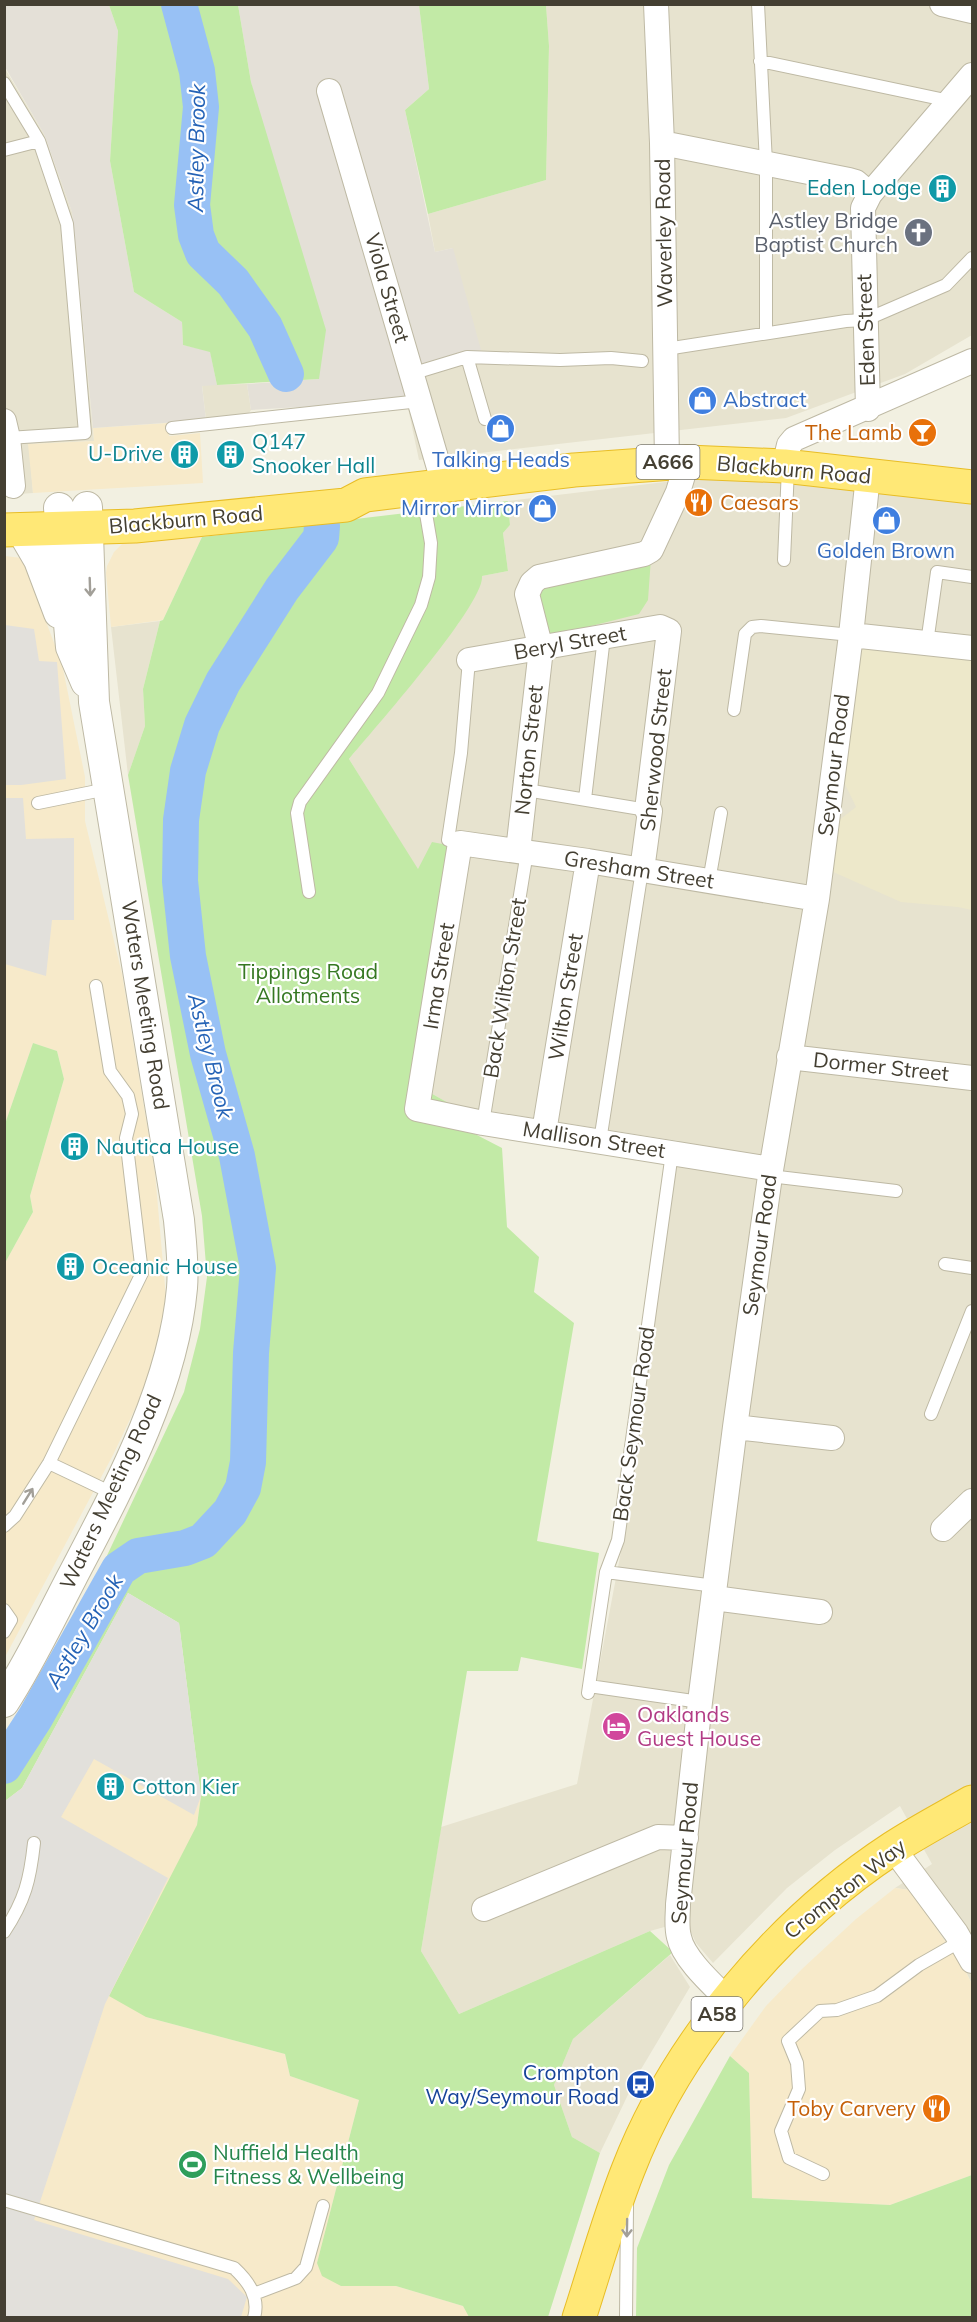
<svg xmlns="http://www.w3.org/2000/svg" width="977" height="2322" viewBox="0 0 977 2322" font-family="Mulish,sans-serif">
	<rect width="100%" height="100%" fill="#f2f0e1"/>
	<path fill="#e7e3cf" d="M546 5H972V335L905 374 786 418 419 460 401 375 453 248 435 252 428 214 546 180 549 46Z
		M4 67 44 134 72 212 94 441 29 444 33 493 5 495Z
		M247 384 251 410 249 413 206 420 202 385Z
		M714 476 972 500V1984L966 1972 910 1890 895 1888 932 1864 900 1806 835 1850 787 1888 713 1963 696 1943 686 1921 650 1931 459 2014 421 1951 441 1827 577 1784 622 1546 679 1141 452 1105 427 1091 418 870 349 759 458 624 482 576 508 571 503 533 510 525 508 501Z
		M160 621 143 689 145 726 128 775 111 627Z
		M670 1955 690 1987 637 2076 600 2153 572 2137 554 2085 573 2039Z"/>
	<path fill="#f7eaca" d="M167 423 169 436 200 433 203 483 33 493 28 444 94 441 93 428Z
		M180 537H202L163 620 111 627 106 573 107 566 114 552 123 543Z
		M5 556 22 558 62 664 85 777V821L122 974 155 1173 166 1298 162 1326 155 1358 143 1392 113 1455 5 1657V1263L33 1212 30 1196 64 1079 57 1051 33 1043 5 1124Z
		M128 1593 201 1796 197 1825 146 2017 285 2054 290 2076 359 2100 317 2263 341 2286H396L463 2306 469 2317 5 2318V1801L22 1788Z
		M895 1888 910 1890 966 1972 972 1984V2175L890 2205 751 2198 749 2073 730 2056 766 2006 802 1969 856 1919Z"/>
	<path fill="#e4e0d7" d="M4 5H109L118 31 110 161 134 292 182 322 183 345 210 351 217 385 202 386 206 420 93 428 72 212 44 134 5 67Z
		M238 5H419L429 89 405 110 435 252 453 248 481 350 401 375 407 397 350 404 251 410 247 384 319 379 251 82Z"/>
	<path fill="#ede8ca" d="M860 647 972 660V910L958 907 901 902 831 871 838 821 856 807 844 782Z"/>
	<path fill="#c2eaa6" d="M109 5H238L251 82 326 330 319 379 217 385 210 352 183 345 182 322 134 292 110 161 118 31Z
		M419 5H546L549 46 546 180 428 214 405 110 429 89Z
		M508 501 510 525 503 533 508 571 482 576C485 604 372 731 349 759L418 869 432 842 468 849 427 1091 452 1105 473 1133 502 1148 507 1227 539 1257 534 1292 574 1323 537 1541 599 1553 582 1669 521 1657 518 1671H467L421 1951 459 2014 650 1931 673 1952 573 2039 554 2085 572 2137 600 2153 548 2317H469L463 2306 396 2286H341L322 2276 317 2263 359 2100 290 2076 285 2054 146 2017 109 1996 197 1825 201 1796 179 1623 128 1593 22 1788 5 1801V1736L14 1724 63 1649 184 1392 200 1329 207 1277 202 1216 128 775 145 726 143 689 160 621 163 620 202 537Z
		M651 558 648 600 639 614 547 637 539 592 553 581Z
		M33 1043 57 1051 64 1079 30 1196 33 1212 5 1263V1124Z
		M730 2056 749 2073 752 2198 890 2205 972 2175V2317H636L637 2248 669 2165Z"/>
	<path fill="#e2e0db" d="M5 625 34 629 39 661 57 662 66 779 21 785H5Z
		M5 798H23L26 839 74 838V920H52L46 976 5 964Z
		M128 1593 179 1623 201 1796 194 1815 94 1759 61 1817 168 1878 105 2004 34 2220 228 2279 247 2297 241 2317 5 2318V1801L22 1788Z"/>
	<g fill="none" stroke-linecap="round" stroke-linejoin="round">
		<path stroke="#98c1f5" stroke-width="36" d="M179 4 197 71 201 107 192 205 196 235 203 253 233 282 265 327 286 374
			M4 1766 35 1718 119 1569 138 1556 185 1548 203 1541 230 1512 243 1488 248 1462 251 1353 258 1268 237 1156 208 1054 188 956 180 881 181 820 188 771 202 725 223 682 282 589 321 538 322 526"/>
		<defs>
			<path id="service" d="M758 4 766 163V333
				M760 61 950 101
				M4 83 39 141 67 224 85 433 8 438
				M4 150 39 141
				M666 349 846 321 865 320 946 285 972 258
				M467 357 485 419
				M411 374 467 357 560 360 611 358 642 361
				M172 428 420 401
				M784 560 788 468
				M927 643 937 572 972 577
				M734 710 745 634 752 627 761 626 851 635
				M526 790 647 810
				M585 799 604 637
				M38 803 107 789
				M460 843 448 840 461 753 469 660
				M709 881 721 813
				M309 892 297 813 300 802 378 693 421 605 429 577 431 543 422 490
				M483 1123 527 852
				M600 1141 642 870
				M770 1176 896 1191
				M945 1264 972 1268
				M931 1414 972 1311
				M49 1463 114 1494
				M4 1526 15 1516 49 1463 142 1273 126 1138 132 1114 128 1096 110 1071 96 986
				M606 1572 715 1586
				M4 1610 11 1620 4 1632
				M589 1686 700 1702
				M588 1693 606 1572 618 1540 672 1153
				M4 1932C25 1900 30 1880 34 1843
				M823 2174 789 2158 781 2131 799 2089 797 2063 788 2041 820 2011 837 2010 877 1996 919 1965 961 1941
				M4 2200 234 2268C248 2281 260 2297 254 2318
				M254 2294 296 2278 306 2267 323 2206
				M626 2318 627 2207"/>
			<path id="minor" d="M656 4 662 143 667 462
				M942 4 972 11
				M329 91 444 485
				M662 143 849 180 856 182 870 194
				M868 409 863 208 870 194 972 75
				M4 421 8 438 13 486
				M784 466 789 445 794 439 972 361
				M851 635 972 648
				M469 660 660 627 669 631 647 810 650 811 642 870
				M518 851 541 649 527 594 532 583 539 577 644 554 651 550 678 492 687 462
				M789 1057 972 1078
				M544 1132 588 861
				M771 1169 483 1123 417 1109 460 843 588 861 817 899
				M735 1427 832 1438
				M943 1529 972 1501
				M714 1598 820 1612
				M893 1848 956 1933 972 1961
				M484 1909 658 1837 686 1838
				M727 1999C712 1984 683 1958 679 1937 676 1926 678 1915 678 1904L700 1702 735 1427 770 1176 817 899 851 635 868 476"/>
			<path id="tertiary" d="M59 508 71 647 86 682
				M22 531 39 560 59 613
				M4 1702C30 1662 50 1619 72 1577 118 1489 173 1389 182 1288 184 1266 181 1243 179 1220L94 702 87 507"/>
			<path id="trunk" d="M4 530 135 526 346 505 365 495 574 470 687 462 784 466 972 487
				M579 2318C595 2269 609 2218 628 2170 677 2043 780 1922 893 1848 919 1831 946 1817 972 1802"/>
		</defs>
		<use href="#service" stroke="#beb9a4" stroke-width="14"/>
		<use href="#minor" stroke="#beb9a4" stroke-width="26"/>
		<use href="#tertiary" stroke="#beb9a4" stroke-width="32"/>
		<use href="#trunk" stroke="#e8bd26" stroke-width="35"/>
		<use href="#service" stroke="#fff" stroke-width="12"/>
		<use href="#minor" stroke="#fff" stroke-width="24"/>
		<use href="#tertiary" stroke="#fff" stroke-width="30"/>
		<use href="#trunk" stroke="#ffe876" stroke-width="33"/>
	</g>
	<defs><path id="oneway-shaft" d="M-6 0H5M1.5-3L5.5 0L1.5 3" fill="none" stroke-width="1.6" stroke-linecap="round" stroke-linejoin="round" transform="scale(1.5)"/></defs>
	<g stroke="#a29f98">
		<use href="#oneway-shaft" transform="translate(90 587) rotate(88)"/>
		<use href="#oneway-shaft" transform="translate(28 1496) rotate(-58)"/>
		<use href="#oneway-shaft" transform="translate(627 2228) rotate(91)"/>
	</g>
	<defs>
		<symbol id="building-disc" viewBox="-11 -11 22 22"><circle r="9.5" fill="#0f9aa8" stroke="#fff"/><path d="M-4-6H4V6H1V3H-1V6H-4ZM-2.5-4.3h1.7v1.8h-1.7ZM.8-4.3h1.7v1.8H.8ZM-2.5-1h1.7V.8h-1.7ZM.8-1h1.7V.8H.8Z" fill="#fff"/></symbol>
		<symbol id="church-disc" viewBox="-11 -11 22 22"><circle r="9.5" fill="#6b7280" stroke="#fff"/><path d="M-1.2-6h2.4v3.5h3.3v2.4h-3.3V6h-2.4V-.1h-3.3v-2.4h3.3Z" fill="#fff"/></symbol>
		<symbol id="shop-disc" viewBox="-11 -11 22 22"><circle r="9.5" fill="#3f7fe0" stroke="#fff"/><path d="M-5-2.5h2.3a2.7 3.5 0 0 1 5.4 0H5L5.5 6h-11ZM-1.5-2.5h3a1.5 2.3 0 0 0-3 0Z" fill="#fff"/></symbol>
		<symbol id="bar-disc" viewBox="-11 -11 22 22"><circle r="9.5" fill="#e8710a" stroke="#fff"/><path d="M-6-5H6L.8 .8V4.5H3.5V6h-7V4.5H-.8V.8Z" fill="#fff"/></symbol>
		<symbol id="restaurant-disc" viewBox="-11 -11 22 22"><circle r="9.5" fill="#e8710a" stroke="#fff"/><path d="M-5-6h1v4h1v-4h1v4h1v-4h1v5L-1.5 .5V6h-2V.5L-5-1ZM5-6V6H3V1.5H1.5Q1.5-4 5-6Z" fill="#fff"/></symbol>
		<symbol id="hotel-disc" viewBox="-11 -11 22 22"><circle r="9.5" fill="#d1479c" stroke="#fff"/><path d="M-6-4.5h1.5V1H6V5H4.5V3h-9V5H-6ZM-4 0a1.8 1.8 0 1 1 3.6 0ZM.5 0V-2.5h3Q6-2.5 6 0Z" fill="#fff"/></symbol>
		<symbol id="bus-disc" viewBox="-11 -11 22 22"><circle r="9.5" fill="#1a4fb4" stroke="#fff"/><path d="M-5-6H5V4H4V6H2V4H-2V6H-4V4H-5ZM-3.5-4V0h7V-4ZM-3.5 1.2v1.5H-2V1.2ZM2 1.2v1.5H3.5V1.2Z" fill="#fff"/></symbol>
		<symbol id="stadium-disc" viewBox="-11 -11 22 22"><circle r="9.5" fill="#2e9e5b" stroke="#fff"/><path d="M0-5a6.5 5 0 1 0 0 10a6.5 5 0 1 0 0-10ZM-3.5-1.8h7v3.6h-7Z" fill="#fff"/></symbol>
	</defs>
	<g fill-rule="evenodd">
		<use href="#building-disc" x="926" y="172" width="33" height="33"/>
		<use href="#church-disc" x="902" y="216" width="33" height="33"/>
		<use href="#shop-disc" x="686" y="384" width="33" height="33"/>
		<use href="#shop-disc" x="484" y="412" width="33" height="33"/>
		<use href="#bar-disc" x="906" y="416" width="33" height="33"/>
		<use href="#building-disc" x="168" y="438" width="33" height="33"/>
		<use href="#building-disc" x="214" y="438" width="33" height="33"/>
		<use href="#restaurant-disc" x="682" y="486" width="33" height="33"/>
		<use href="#shop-disc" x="526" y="492" width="33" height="33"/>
		<use href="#shop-disc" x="870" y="504" width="33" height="33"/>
		<use href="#building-disc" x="58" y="1130" width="33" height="33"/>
		<use href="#building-disc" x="54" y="1250" width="33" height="33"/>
		<use href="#hotel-disc" x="600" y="1710" width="33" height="33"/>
		<use href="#building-disc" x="94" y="1770" width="33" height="33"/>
		<use href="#bus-disc" x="624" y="2068" width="33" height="33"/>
		<use href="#restaurant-disc" x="920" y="2092" width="33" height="33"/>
		<use href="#stadium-disc" x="176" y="2148" width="33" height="33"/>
	</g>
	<g text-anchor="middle" stroke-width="4.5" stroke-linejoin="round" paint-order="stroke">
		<g fill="#fff" stroke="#7c7970" stroke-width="1.5">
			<rect x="636.5" y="445" width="63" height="34" rx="4.5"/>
			<rect x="691.5" y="1997" width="51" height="34" rx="4.5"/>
		</g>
		<g font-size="20" font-weight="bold" fill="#443f32">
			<text x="668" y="469">A666</text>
			<text x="717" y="2021">A58</text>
		</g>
		<g font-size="21" fill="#0d838f" stroke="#fff" text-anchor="start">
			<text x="921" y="195" text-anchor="end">Eden Lodge</text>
			<text x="252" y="449">Q147<tspan x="252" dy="24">Snooker Hall</tspan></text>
			<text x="163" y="461" text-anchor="end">U-Drive</text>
			<text x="96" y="1154">Nautica House</text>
			<text x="92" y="1274">Oceanic House</text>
			<text x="132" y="1794">Cotton Kier</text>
		</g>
		<g font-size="21" fill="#5b616d" stroke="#fff" text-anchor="end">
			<text x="898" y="228">Astley Bridge<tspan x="898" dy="24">Baptist Church</tspan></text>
		</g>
		<g font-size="21" fill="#443f32" stroke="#fff">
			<text transform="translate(664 233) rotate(-91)" y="7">Waverley Road</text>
			<text transform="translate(387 288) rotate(74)" y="7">Viola Street</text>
			<text transform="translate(866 330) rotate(-92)" y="7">Eden Street</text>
			<text transform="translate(794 470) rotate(5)" y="7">Blackburn Road</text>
			<text transform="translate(186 520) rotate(-5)" y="7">Blackburn Road</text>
			<text transform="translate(570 643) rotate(-10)" y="7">Beryl Street</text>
			<text transform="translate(529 750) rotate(-84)" y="7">Norton Street</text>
			<text transform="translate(656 750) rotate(-84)" y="7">Sherwood Street</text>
			<text transform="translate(834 765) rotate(-83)" y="7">Seymour Road</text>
			<text transform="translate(639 870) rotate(9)" y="7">Gresham Street</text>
			<text transform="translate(439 976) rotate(-81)" y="7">Irma Street</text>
			<text transform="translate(505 988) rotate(-81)" y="7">Back Wilton Street</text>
			<text transform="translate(566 997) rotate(-81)" y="7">Wilton Street</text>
			<text transform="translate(145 1005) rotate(81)" y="7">Waters Meeting Road</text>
			<text transform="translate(881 1067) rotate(6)" y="7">Dormer Street</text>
			<text transform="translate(594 1140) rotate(9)" y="7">Mallison Street</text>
			<text transform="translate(760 1245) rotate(-82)" y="7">Seymour Road</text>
			<text transform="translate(634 1424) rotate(-82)" y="7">Back Seymour Road</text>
			<text transform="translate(111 1492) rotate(-65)" y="7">Waters Meeting Road</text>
			<text transform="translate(685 1853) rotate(-85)" y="7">Seymour Road</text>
			<text transform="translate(845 1889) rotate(-38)" y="7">Crompton Way</text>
		</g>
		<g font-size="21" fill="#366cbe" stroke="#fff">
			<text x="723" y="407" text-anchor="start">Abstract</text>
			<text x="501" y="467">Talking Heads</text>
			<text x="522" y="515" text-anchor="end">Mirror Mirror</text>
			<text x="886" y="558">Golden Brown</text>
		</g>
		<g font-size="21" fill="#c56008" stroke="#fff" text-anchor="end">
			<text x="902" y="440">The Lamb</text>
			<text x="720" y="510" text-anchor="start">Caesars</text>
			<text x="916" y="2116">Toby Carvery</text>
		</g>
		<g font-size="21" fill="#367822" stroke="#fff">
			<text x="308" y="979">Tippings Road<tspan x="308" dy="24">Allotments</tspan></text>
		</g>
		<g font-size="21" fill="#b23c85" stroke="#fff" text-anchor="start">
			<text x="637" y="1722">Oaklands<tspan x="637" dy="24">Guest House</tspan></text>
		</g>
		<g font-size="21" fill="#164399" stroke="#fff" text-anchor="end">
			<text x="619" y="2080">Crompton<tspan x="619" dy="24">Way/Seymour Road</tspan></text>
		</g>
		<g font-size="21" fill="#27864d" stroke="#fff" text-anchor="start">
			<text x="213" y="2160">Nuffield Health<tspan x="213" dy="24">Fitness &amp; Wellbeing</tspan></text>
		</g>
		<g font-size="22" font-style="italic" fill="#2563b6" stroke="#fff">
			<text transform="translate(196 148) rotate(-89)" y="8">Astley Brook</text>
			<text transform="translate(211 1056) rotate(76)" y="8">Astley Brook</text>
			<text transform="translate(84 1631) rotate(-59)" y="8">Astley Brook</text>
		</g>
	</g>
	<rect width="977" height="2322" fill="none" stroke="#443f32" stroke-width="12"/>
</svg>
